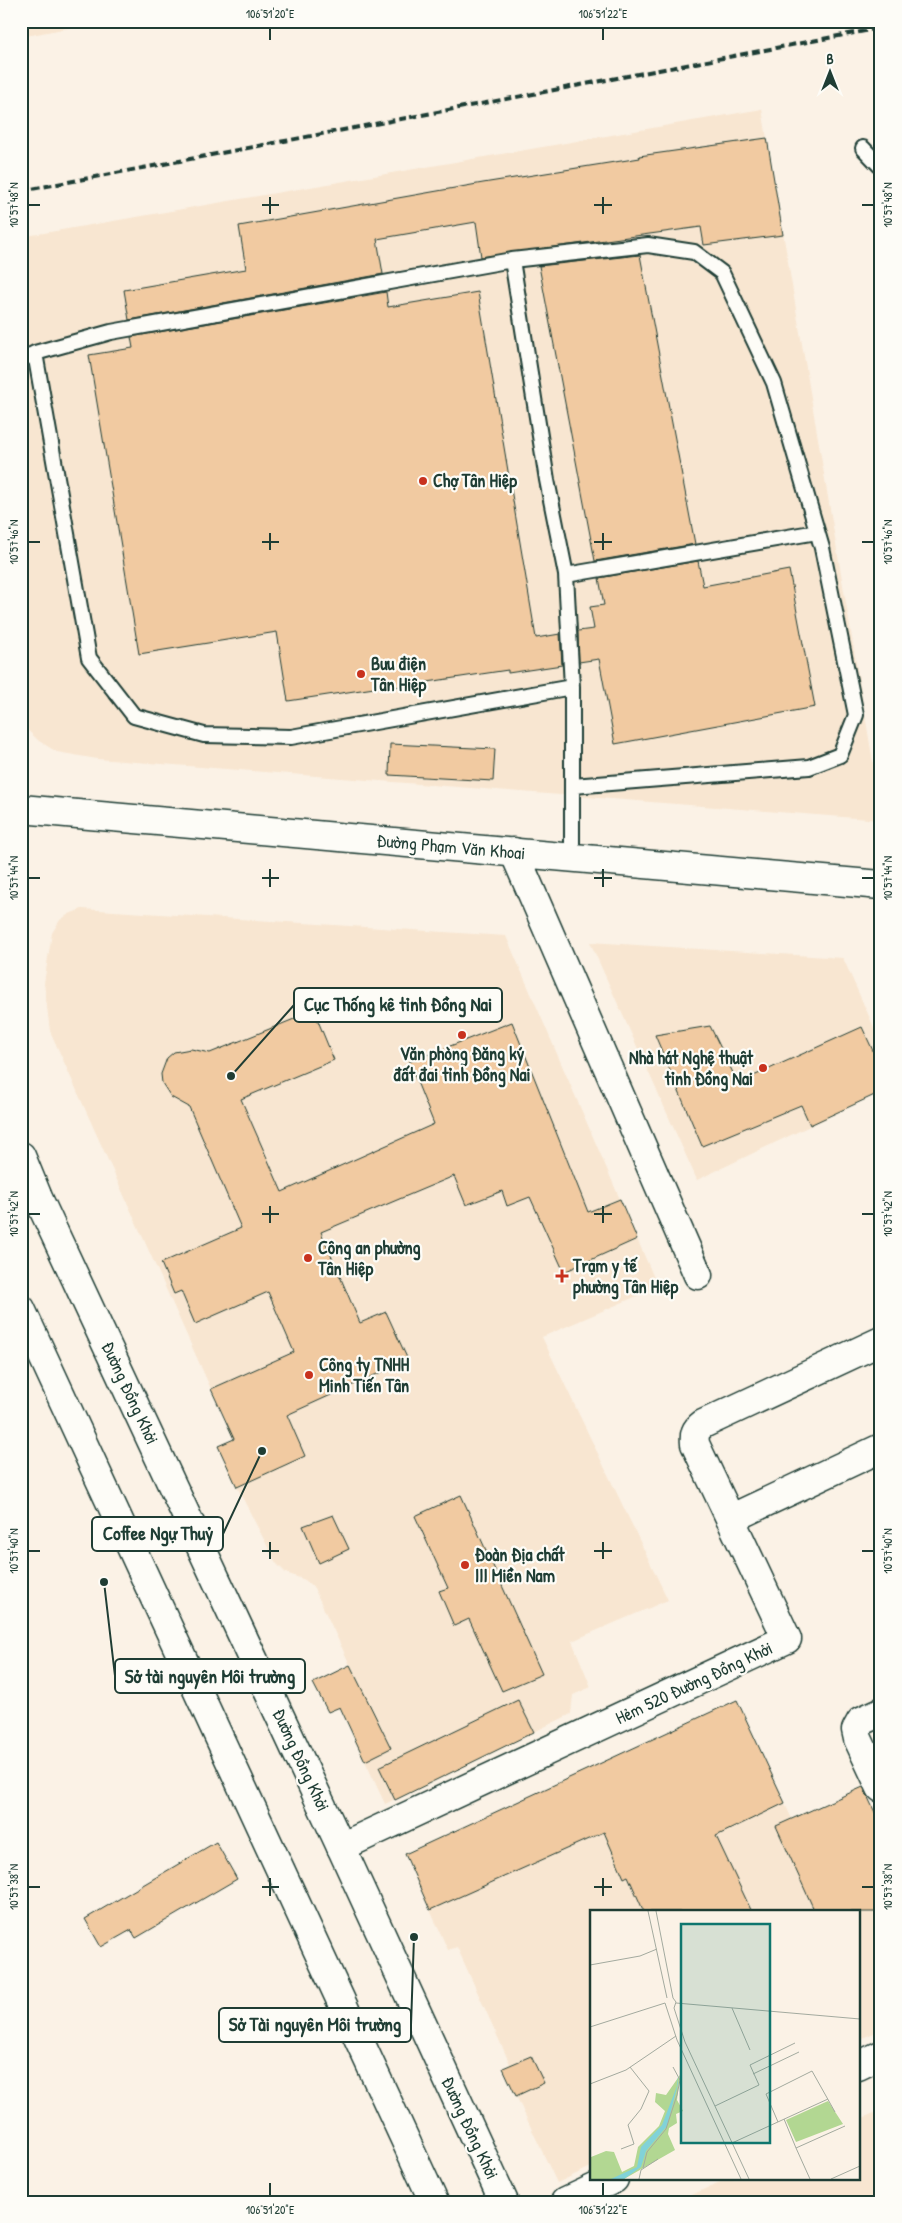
<svg xmlns="http://www.w3.org/2000/svg" width="902" height="2223" viewBox="0 0 902 2223" font-family="'Patrick Hand',sans-serif">
	<rect width="100%" height="100%" fill="#fbf2e6"/>
	<filter id="ink" filterUnits="userSpaceOnUse"><feTurbulence type="fractalNoise" baseFrequency=".02" numOctaves="2"/><feDisplacementMap in="SourceGraphic" scale="10" xChannelSelector="R" yChannelSelector="G"/><feConvolveMatrix kernelMatrix="1 2 1 2 8 2 1 2 1" color-interpolation-filters="sRGB"/></filter>
	<g filter="url(#ink)">
		<path fill="#f8e6d1" d="M21 21H105L21 37Z
			M762 109 881 809V820L97 759 57 752 39 741 21 724V237Z
			M82 909 506 936 658 1287 542 1337 668 1600 572 1641 591 1687 573 1695 571 1714 385 1804 340 1707 328 1712 313 1683 350 1665 314 1588 305 1580 286 1573 276 1563 237 1487 305 1456 287 1415 408 1360 385 1312 211 1389 50 1031 44 983 52 933 60 920 69 914Z
			M590 942 843 958 881 1043V1092L697 1180Z
			M737 1700 792 1819 863 1787 881 1825V2030L858 2040V1912H591V2167L557 2183 503 2068 510 2064 457 1947 448 1950 405 1854Z
			M881 2110V2202H677L726 2179H858V2120Z"/>
		<path fill="#f1caa1" stroke="#1f3d34" d="M767 138 783 235 704 245 701 227 481 257 476 222 377 239 383 274 129 320 124 290 246 269 239 226 483 183 640 158 639 156Z
			M640 255 695 544 595 561 539 266Z
			M386 292 388 307 478 292 536 638 560 634 562 665 508 673V670L394 687V685L288 701 277 632 139 654 89 355 133 348 131 337Z
			M698 561 703 586 789 570 815 707 615 744 599 659 579 662 578 631 594 629 590 607 604 605 599 578Z
			M390 744 495 749 493 781 389 775Z
			M314 1011 334 1060 241 1099 282 1192 434 1124 409 1062 512 1022 588 1212 620 1199 637 1239 564 1272 530 1197 507 1206 502 1191 466 1205 454 1176 321 1232 360 1323 386 1312 408 1360 287 1415 305 1456 237 1487 218 1446 234 1439 211 1389 294 1352 268 1292 195 1324 181 1291 174 1294 161 1263 241 1228 189 1107 171 1097 162 1083 161 1074 167 1058 174 1052 191 1049 210 1053Z
			M710 1026 738 1083 862 1027 881 1068V1092L810 1125 801 1105 702 1146 655 1035Z
			M461 1495 542 1674 502 1691 469 1619 454 1626 439 1591 448 1588 415 1516Z
			M333 1515 349 1549 319 1563 303 1526Z
			M350 1665 391 1748 365 1761 340 1707 328 1712 313 1683Z
			M518 1700 534 1732 395 1800 379 1767Z
			M737 1700 785 1803 716 1836 752 1912H644L628 1876 624 1878 604 1832 430 1910 405 1854Z
			M863 1787 881 1825V1912H815L776 1826Z
			M216 1842 237 1879 136 1938 131 1930 101 1947 85 1919Z
			M531 2056 544 2083 516 2096 503 2068Z"/>
		<g fill="none" stroke-linecap="round" stroke-linejoin="round">
			<defs>
				<path id="lane" d="M863 148 881 167
					M512 260 547 480 566 575 572 687V858
					M35 353 89 658 134 716 204 735 291 737 572 687
					M21 360 35 353 111 332 512 260 648 245 694 252 722 273 774 383 822 548 856 715 840 755 809 767 573 786
					M566 575 817 532"/>
				<path id="street" d="M514 852 698 1275
					M730 1519 881 1448
					M881 1712 861 1721 856 1730 858 1739 881 1788
					M341 1847 787 1639 695 1444C694 1434 695 1430 703 1424L881 1341
					M858 2066 881 2055
					M565 2202 614 2179"/>
				<path id="secondary" d="M21 809 881 885
					M21 1156 39 1200 341 1847 504 2202
					M21 1309 434 2202"/>
			</defs>
			<use href="#lane" stroke="#1f3d34" stroke-width="18"/>
			<use href="#street" stroke="#1f3d34" stroke-width="31"/>
			<use href="#secondary" stroke="#1f3d34" stroke-width="31"/>
			<use href="#lane" stroke="#fdfcf7" stroke-width="14"/>
			<use href="#street" stroke="#fdfcf7" stroke-width="28"/>
			<use href="#secondary" stroke="#fdfcf7" stroke-width="28"/>
			<path stroke="#1f3d34" stroke-width="4" stroke-dasharray="8 4" stroke-linecap="butt" d="M21 191 881 28"/>
		</g>
	</g>
	<path fill="none" stroke="#1f3d34" stroke-width="2" d="M270 28V40M603 28V40M270 197V214M603 197V214M28 205H40M262 205H279M594 205H612M862 205H874M270 533V550M603 533V550M28 542H40M262 542H279M594 542H612M862 542H874M270 869V887M603 869V887M28 878H40M262 878H279M594 878H612M862 878H874M270 1206V1223M603 1206V1223M28 1214H40M262 1214H279M594 1214H612M862 1214H874M270 1542V1559M603 1542V1559M28 1551H40M262 1551H279M594 1551H612M862 1551H874M270 1878V1896M603 1878V1896M28 1887H40M262 1887H279M594 1887H612M862 1887H874M270 2183V2196M603 2183V2196"/>
	<g fill="#c8321e" stroke="#fdfcf7" stroke-width="2">
		<circle cx="423" cy="481" r="5"/>
		<circle cx="361" cy="674" r="5"/>
		<circle cx="462" cy="1035" r="5"/>
		<circle cx="763" cy="1068" r="5"/>
		<circle cx="308" cy="1258" r="5"/>
		<path d="M559.5 1268.5h5v5h5v5h-5v5h-5v-5h-5v-5h5z"/>
		<circle cx="309" cy="1375" r="5"/>
		<circle cx="465" cy="1565" r="5"/>
	</g>
	<g text-anchor="middle" stroke-width="4.5" stroke-linejoin="round" paint-order="stroke">
		<g font-size="18" font-weight="bold" fill="#1f3d34" stroke="#fdfcf7" text-anchor="start">
			<text x="433" y="487">Chợ Tân Hiệp</text>
			<text x="371" y="670">Bưu điện<tspan x="371" dy="21">Tân Hiệp</tspan></text>
			<text x="462" y="1060" text-anchor="middle">Văn phòng Đăng ký<tspan x="462" dy="21">đất đai tỉnh Đồng Nai</tspan></text>
			<text x="753" y="1064" text-anchor="end">Nhà hát Nghệ thuật<tspan x="753" dy="21">tỉnh Đồng Nai</tspan></text>
			<text x="318" y="1254">Công an phường<tspan x="318" dy="21">Tân Hiệp</tspan></text>
			<text x="573" y="1272">Trạm y tế<tspan x="573" dy="21">phường Tân Hiệp</tspan></text>
			<text x="319" y="1371">Công ty TNHH<tspan x="319" dy="21">Minh Tiến Tân</tspan></text>
			<text x="475" y="1561">Đoàn Địa chất<tspan x="475" dy="21">III Miền Nam</tspan></text>
		</g>
		<g font-size="18" fill="#1f3d34" stroke="#fdfcf7">
			<text transform="translate(451 847) rotate(5)" y="6">Đường Phạm Văn Khoai</text>
			<text transform="translate(130 1393) rotate(65)" y="6">Đường Đồng Khởi</text>
			<text transform="translate(694 1683) rotate(-25)" y="6">Hẻm 520 Đường Đồng Khởi</text>
			<text transform="translate(301 1760) rotate(65)" y="6">Đường Đồng Khởi</text>
			<text transform="translate(470 2128) rotate(65)" y="6">Đường Đồng Khởi</text>
		</g>
	</g>
	<g transform="translate(590 1910)">
		<rect width="270" height="270" fill="#fbf2e6"/>
		<path d="M90 165 87 190 93 201 86 204 87 213 79 218 78 224 85 240 34 269H0L1 247 16 241 24 242 32 262 44 256 48 237 69 216 75 201 65 192 66 183 76 185Z" fill="#b2d792"/>
		<path d="M238 191 253 214 206 232 196 210Z" fill="#b2d792"/>
		<path d="M88 166V174L77 216 56 241 51 257 34 269H21L47 257 51 237 72 215 87 176Z" fill="#81d2d8"/>
		<path fill="none" stroke="#a3aa9f" stroke-width="1" d="M58 1 77 88M66 1 83 88 86 92 84 98M0 55 50 46 67 39M75 93 87 130 151 269M86 93 270 109M84 98 95 132 159 269M142 98 160 140M0 117 75 93M163 164 209 142M0 174 36 160 86 126M125 196 169 175 160 155 205 133M194 209 206 238M188 212 176 184 222 161 245 202M142 233 238 189M31 239 44 234 38 215 51 199 59 181 40 157M53 258 57 242 76 219 87 185 90 170 83 157M49 269 51 260 68 249M220 269 206 238 255 216M241 269 270 256"/>
		<path fill="#0f766e" fill-opacity="0.15" stroke="#0f766e" stroke-width="2.5" d="M91 14H180V233H91Z"/>
		<rect width="270" height="270" fill="none" stroke="#1f3d34" stroke-width="2.5"/>
	</g>
	<path fill="none" stroke="#1f3d34" stroke-width="2" d="M231 1076L294 1005M262 1451L223 1534M104 1582L115 1676M414 1937L411 2025"/>
	<g fill="#1f3d34" stroke="#fdfcf7" stroke-width="2">
		<circle cx="231" cy="1076" r="5"/>
		<circle cx="262" cy="1451" r="5"/>
		<circle cx="104" cy="1582" r="5"/>
		<circle cx="414" cy="1937" r="5"/>
	</g>
	<g fill="#fdfcf7" stroke="#1f3d34" stroke-width="2">
		<rect x="294" y="988" width="208" height="34" rx="5"/>
		<rect x="92" y="1517" width="131" height="34" rx="5"/>
		<rect x="115" y="1659" width="190" height="34" rx="5"/>
		<rect x="219" y="2008" width="192" height="34" rx="5"/>
	</g>
	<g font-size="19" text-anchor="middle" font-weight="bold" fill="#1f3d34">
		<text x="398" y="1011">Cục Thống kê tỉnh Đồng Nai</text>
		<text x="158" y="1540">Coffee Ngự Thuỷ</text>
		<text x="210" y="1683">Sở tài nguyên Môi trường</text>
		<text x="315" y="2031">Sở Tài nguyên Môi trường</text>
	</g>
	<rect width="902" height="2223" fill="none" stroke="#fdfcf7" stroke-width="55"/>
	<g transform="translate(830 72)" stroke="#fdfcf7" stroke-width="4" paint-order="stroke">
	<path d="M0-4L9 19L0 12L-9 19Z" fill="#1f3d34"/>
	<text y="-8" font-size="14" font-weight="bold" text-anchor="middle" fill="#1f3d34">B</text>
	</g>
	<rect x="28" y="28" width="846" height="2168" fill="none" stroke="#1f3d34" stroke-width="2"/>
	<g font-size="12" text-anchor="middle" fill="#1f3d34">
		<text x="270" y="18">106°51'20"E</text>
		<text x="603" y="18">106°51'22"E</text>
		<text transform="translate(14 205) rotate(-90)" y="4">10°57'48"N</text>
		<text transform="translate(888 205) rotate(-90)" y="4">10°57'48"N</text>
		<text transform="translate(14 542) rotate(-90)" y="4">10°57'46"N</text>
		<text transform="translate(888 542) rotate(-90)" y="4">10°57'46"N</text>
		<text transform="translate(14 878) rotate(-90)" y="4">10°57'44"N</text>
		<text transform="translate(888 878) rotate(-90)" y="4">10°57'44"N</text>
		<text transform="translate(14 1214) rotate(-90)" y="4">10°57'42"N</text>
		<text transform="translate(888 1214) rotate(-90)" y="4">10°57'42"N</text>
		<text transform="translate(14 1551) rotate(-90)" y="4">10°57'40"N</text>
		<text transform="translate(888 1551) rotate(-90)" y="4">10°57'40"N</text>
		<text transform="translate(14 1887) rotate(-90)" y="4">10°57'38"N</text>
		<text transform="translate(888 1887) rotate(-90)" y="4">10°57'38"N</text>
		<text x="270" y="2214">106°51'20"E</text>
		<text x="603" y="2214">106°51'22"E</text>
	</g>
</svg>
